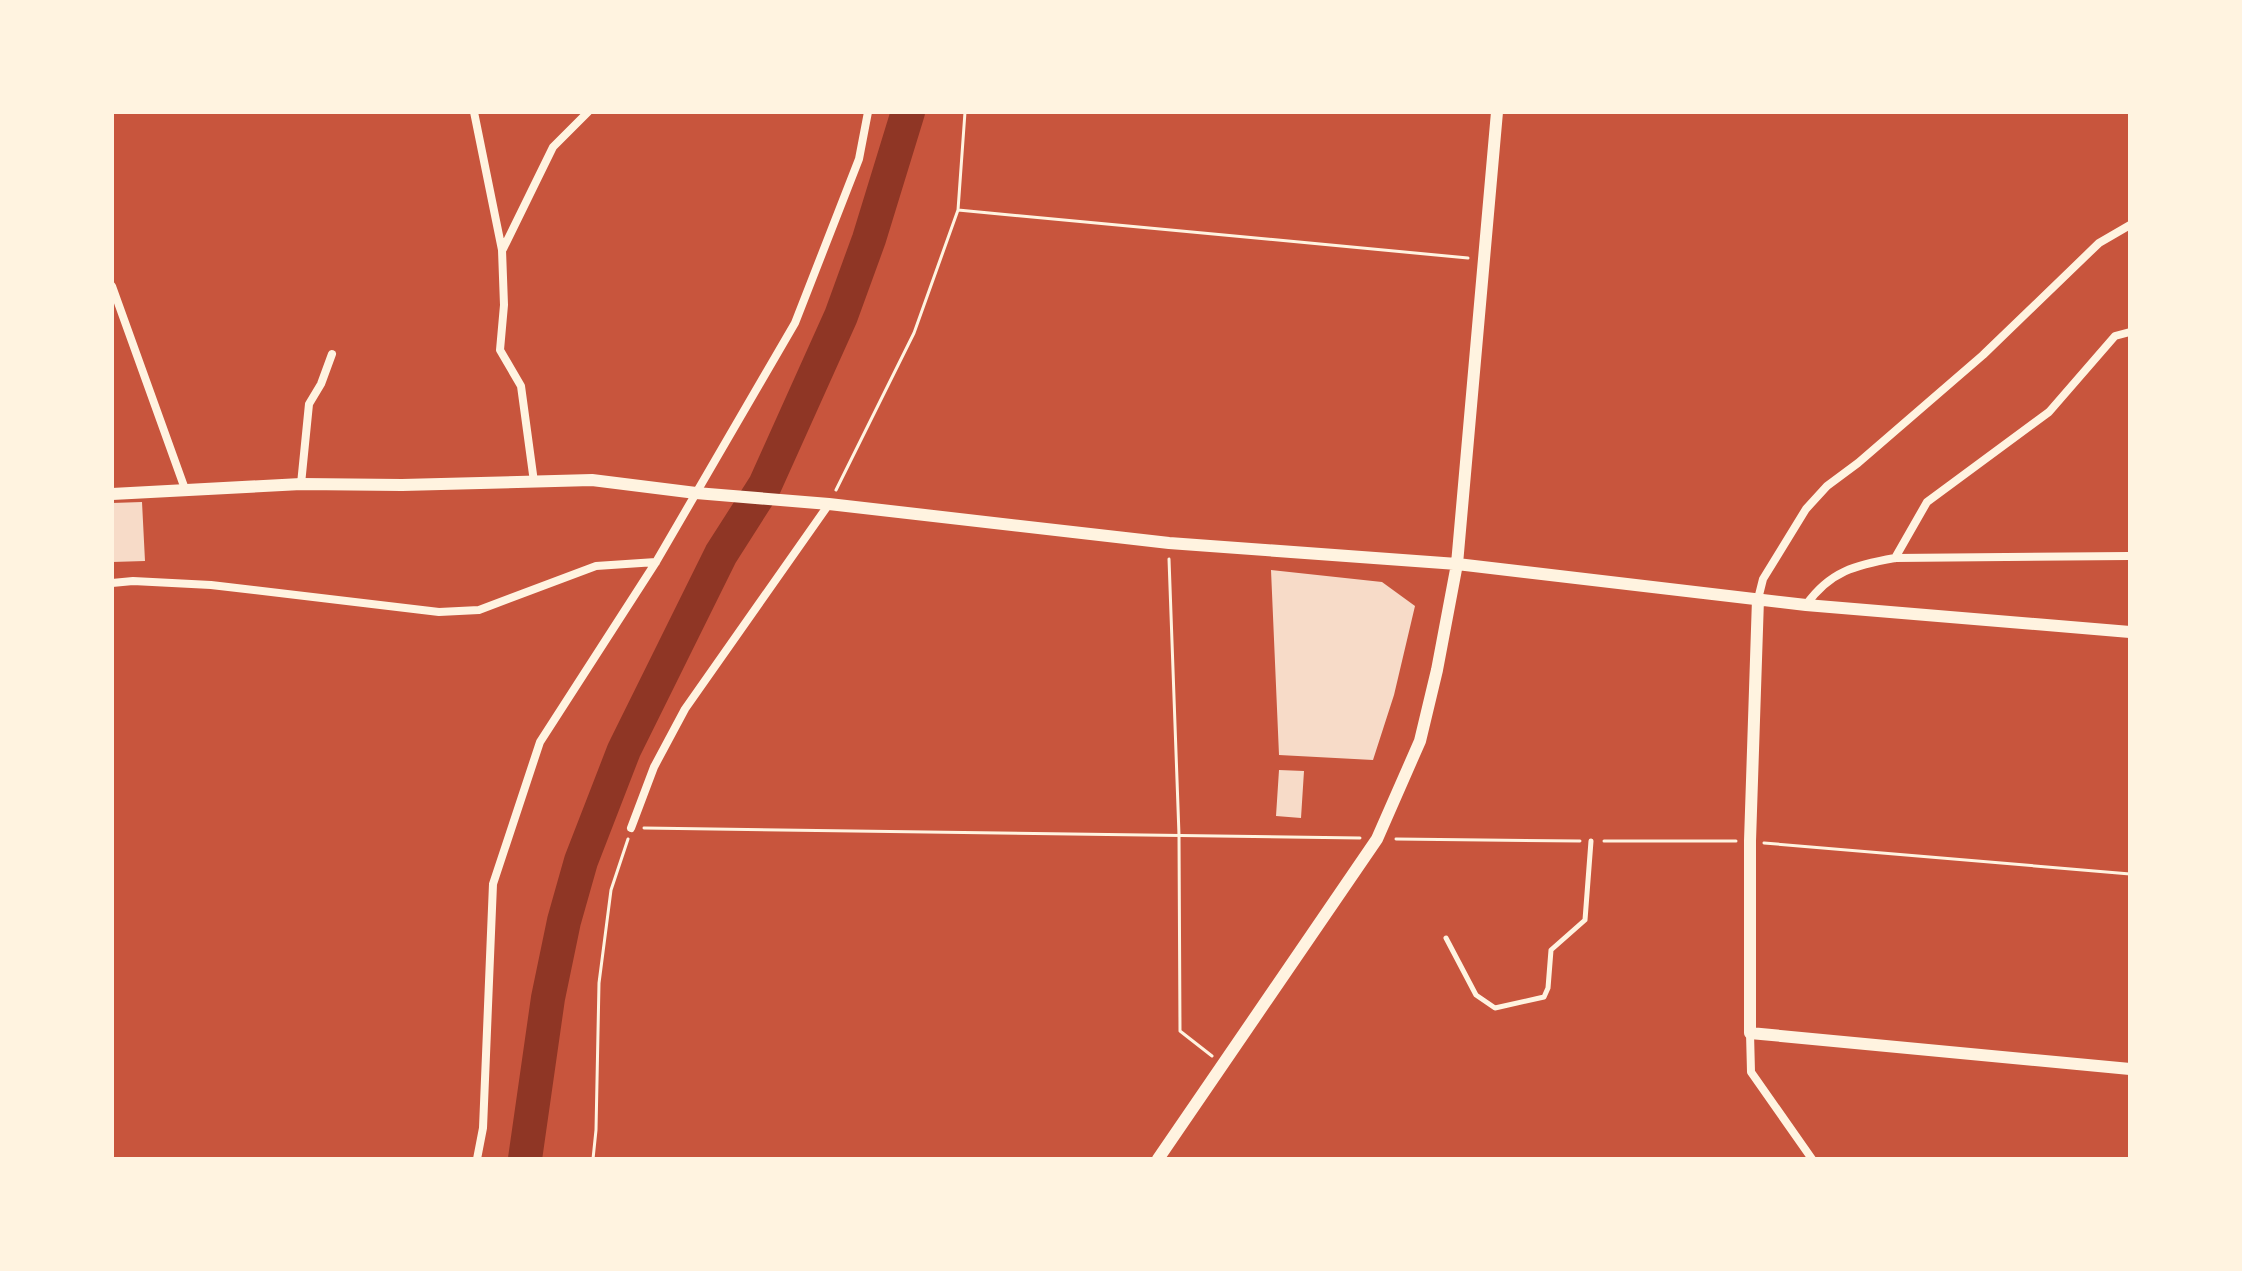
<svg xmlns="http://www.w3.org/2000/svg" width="2242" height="1271" viewBox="0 0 2242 1271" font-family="'PT Sans',sans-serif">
	<rect width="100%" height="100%" fill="#c8553d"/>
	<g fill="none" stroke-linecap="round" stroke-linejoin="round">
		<path stroke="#8f3625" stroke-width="34" d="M525 1159 548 998 564 921 581 861 624 750 721 554 765 485 841 316 869 239 908 112"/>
	</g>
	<path fill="#f7dbc8" d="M142 502 145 561 112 562V503Z
		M1271 570 1382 582 1415 606 1394 695 1373 760 1279 755Z
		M1279 770 1304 771 1301 818 1276 816Z"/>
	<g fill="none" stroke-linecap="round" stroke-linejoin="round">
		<path stroke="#fff3e0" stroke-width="3" d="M958 210 1468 258
			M836 490 914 333 958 210 965 112
			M1169 559 1179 835 1180 1031 1212 1056
			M644 828 1360 838
			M1396 839 1580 841
			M1604 841H1736
			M1764 843 2130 874
			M593 1159 596 1130 599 983 611 890 628 839"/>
		<path stroke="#fff3e0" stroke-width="5" d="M1446 938 1476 995 1495 1008 1544 997 1548 988 1551 950 1585 920 1591 841"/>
		<path stroke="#fff3e0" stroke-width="8" d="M474 112 502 250 504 305 500 350 521 386 534 482
			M503 249 553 147 588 112
			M112 286 185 489
			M301 484 309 404 321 384 332 354
			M1895 558 1927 502 2049 412 2115 336 2130 332
			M112 583 133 581 211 585 439 612 479 610 596 566 656 562
			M1758 599 1763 579 1806 509 1827 486 1858 463 1983 355 2099 243 2130 225
			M1806 605C1830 571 1856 565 1895 558L2130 556
			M631 828 654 767 685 709 829 504
			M1750 1033 1751 1072 1812 1159
			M477 1159 483 1128 493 884 540 742 656 562 795 323 859 159 868 112"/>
		<path stroke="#fff3e0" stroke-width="12" d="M112 494 301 484 402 485 592 480 696 493 829 504 1169 543 1457 564 1806 605 2130 632
			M1758 599 1750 841V1033L2130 1069
			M1158 1159 1377 839 1420 741 1437 670 1457 564 1497 112"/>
	</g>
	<rect width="2242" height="1271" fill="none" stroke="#fff3e0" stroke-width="228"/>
</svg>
